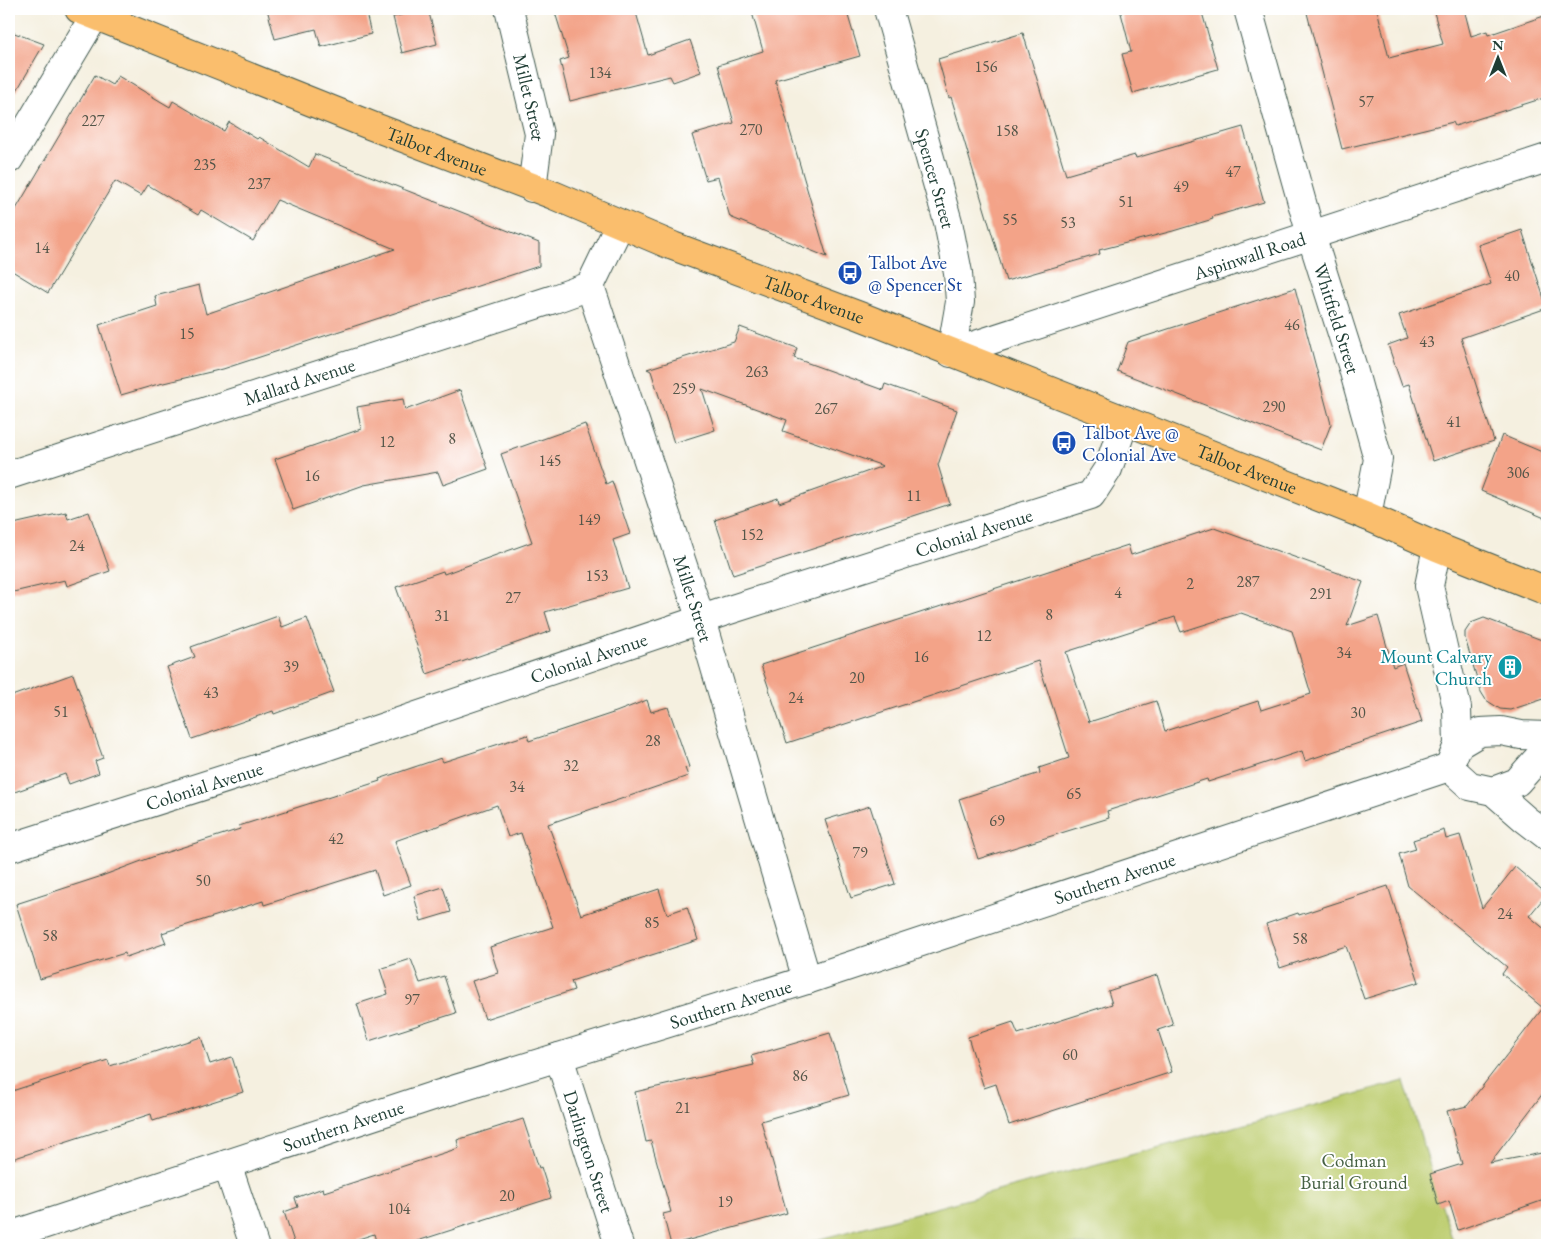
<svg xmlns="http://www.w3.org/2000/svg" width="1556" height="1254" viewBox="0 0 1556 1254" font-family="'EB Garamond',serif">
	<rect width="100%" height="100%" fill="#fff"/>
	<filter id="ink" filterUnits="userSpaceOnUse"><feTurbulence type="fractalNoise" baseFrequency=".02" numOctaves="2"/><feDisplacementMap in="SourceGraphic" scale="10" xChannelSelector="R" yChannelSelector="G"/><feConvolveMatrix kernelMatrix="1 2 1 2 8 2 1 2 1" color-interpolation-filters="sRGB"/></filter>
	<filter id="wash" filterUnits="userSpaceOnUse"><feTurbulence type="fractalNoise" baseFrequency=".0096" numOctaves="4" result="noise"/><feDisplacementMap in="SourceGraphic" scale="20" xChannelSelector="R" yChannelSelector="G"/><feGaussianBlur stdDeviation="1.12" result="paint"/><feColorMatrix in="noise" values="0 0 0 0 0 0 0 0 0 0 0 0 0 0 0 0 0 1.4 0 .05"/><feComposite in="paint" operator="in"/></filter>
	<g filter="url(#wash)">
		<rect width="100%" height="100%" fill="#f5f0e0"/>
		<path fill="#bdcd6f" stroke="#6e8552" d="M1404 1081 1454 1245H798Z"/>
		<g id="blocks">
			<path fill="#f3a388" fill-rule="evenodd" d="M267 9H365L371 34 321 47 316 29 275 39Z
				M425 9H428L437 44 402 53 393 17Z
				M554 9H635L648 55 690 40 701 72 673 82 670 76 570 101 560 61 569 58Z
				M751 9H846L860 56 775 80 827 257 730 217 718 177 706 180 692 135 734 123 718 65 763 51Z
				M1120 9H1201L1218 69 1133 93 1122 54 1131 52Z
				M1306 9H1377L1389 58 1443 44 1433 9H1464L1471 36 1487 31 1488 35 1547 15V97L1455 126 1453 122 1342 149Z
				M9 31 44 44 9 104Z
				M1023 33 1066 175 1135 155 1136 158 1243 127 1264 202 1212 217 1213 219 1173 231 1099 250 1100 254 1006 281 951 97 949 98 938 59Z
				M95 75 112 85 118 76 170 107 173 101 224 131 229 122 257 139 259 137 309 167 315 154 539 243V266L223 369 155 385 121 395 99 325 157 306 155 296 199 285 206 314 395 249 277 200 253 241 201 210 198 215 148 185 141 196 115 181 48 293 9 269V221Z
				M1522 230 1547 308 1461 338 1494 441 1433 461 1409 384 1402 386 1388 345 1407 338 1399 315 1491 284 1478 245Z
				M1295 288 1331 424 1321 450 1117 371 1128 342Z
				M740 327 797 348 794 358 883 390 885 384 957 410 938 465 950 504 733 575 715 520 778 498 779 503 883 466 783 431 787 420 702 389 715 430 674 443 651 371 647 369 734 342Z
				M460 390 488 469 443 485 438 472 364 485 293 510 275 459 361 429 357 407 403 399 405 410Z
				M585 424 606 484 612 481 630 534 613 540 628 588 545 612 551 631 427 674 396 587 443 571 444 574 532 542 501 454Z
				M1502 435 1547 454V519L1481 491Z
				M66 512 68 519 89 512 110 571 67 586 65 580 9 593V525Z
				M1214 528 1363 582 1347 626 1378 616 1393 667 1403 663 1422 722 1305 761 1302 751 1208 782 1207 779 1107 811 1109 818 978 859 959 799 1040 773 1039 768 1069 758 1038 661 787 743 761 665 1128 545 1131 555ZM1241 613 1292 631 1311 694 1261 710 1258 701 1165 731 1156 701 1089 722 1066 652 1175 617 1181 632Z
				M278 616 282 627 307 618 334 692 274 714 273 711 192 739 167 667 195 657 191 647Z
				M1484 618 1547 642V698L1510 710 1500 709 1486 700 1481 692 1465 638V632L1471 623Z
				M73 674 103 758 95 761 99 773 69 784 65 774 9 794V697Z
				M647 700 651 712 668 707 689 767 685 768 688 776 548 824 581 915 659 889 667 914 687 907 698 940 571 981 574 990 485 1019 472 981 498 973 490 947 553 927 521 833 508 837 497 805 395 841 411 885 383 895 375 870 264 905 263 901 162 933 166 943 126 957 125 953 40 979 16 904 99 877 155 856 240 829 239 826 380 781 379 779 441 758 443 762 527 735 529 741 616 712Z
				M870 806 895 884 851 898 825 820Z
				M1444 830 1446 839 1460 835 1482 908 1515 867 1547 894 1529 916 1547 931V1088L1490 1163 1547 1152V1199L1458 1230 1449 1201 1438 1205 1430 1174 1462 1164 1447 1111 1467 1106 1543 1008 1502 974 1507 967 1408 886 1399 854 1416 849 1413 840Z
				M1388 886 1419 982 1364 999 1346 946 1280 968 1266 924 1298 913 1299 915Z
				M443 887 451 912 421 921 414 896Z
				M411 959 420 983 444 976 456 1013 369 1041 357 1004 388 994 380 969Z
				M1157 975 1173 1025 1158 1030 1172 1072 1009 1125 996 1084 984 1088 968 1037 1013 1022 1018 1034 1112 1004 1108 991Z
				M830 1033 849 1095 761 1121 787 1213 671 1245 663 1214 671 1212 651 1141 646 1142 635 1092 754 1065 751 1056Z
				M201 1037 210 1064 232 1057 243 1092 153 1121 151 1114 9 1160V1092L108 1060 110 1066Z
				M523 1119 539 1168 541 1167 551 1198 405 1245H377L374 1234 340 1245H295L284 1212 298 1207 295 1198 323 1188 324 1192 459 1148 457 1140Z"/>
		</g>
	</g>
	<g filter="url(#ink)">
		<use href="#blocks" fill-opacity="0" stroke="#3f584e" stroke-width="1"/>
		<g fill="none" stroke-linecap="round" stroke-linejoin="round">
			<defs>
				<g id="minor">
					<path id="s1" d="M509 9 539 134 532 188"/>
					<path id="s2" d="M888 9 948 222 958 273 960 302 951 353 1547 158"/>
					<path id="s3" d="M1248 9 1311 235 1352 365 1378 459 1367 516"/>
					<path d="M9 159 95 15 96 9"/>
					<path id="s4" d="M620 224 590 286 701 620 807 980"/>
					<path id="s5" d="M9 475 554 299 590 286"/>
					<path d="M1437 547 1429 586 1457 708 1458 745 1449 767"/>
					<path d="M1458 745 1480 732 1501 731 1521 735 1547 736"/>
					<path d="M1449 767 1470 786 1493 791 1525 819 1547 836"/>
					<path d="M1493 791 1517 782 1547 748"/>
					<path id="s6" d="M9 848 325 747 723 612 1091 495 1108 469 1125 420"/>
					<path id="s7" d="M559 1057 619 1245"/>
					<path d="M227 1164 254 1245"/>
					<path id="s8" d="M9 1236 430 1097 807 980 1449 767"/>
				</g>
				<g id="major">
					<path id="s9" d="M79 9 372 126 553 195 673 246 860 316 1367 516 1437 547 1547 591"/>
				</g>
			</defs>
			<use href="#minor" stroke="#3f584e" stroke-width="30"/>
			<use href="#major" stroke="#3f584e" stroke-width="30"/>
			<use href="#minor" stroke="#fff" stroke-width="28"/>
			<use href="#major" stroke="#fabe6d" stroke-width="28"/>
		</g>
	</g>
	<defs>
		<symbol id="bus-disc" viewBox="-11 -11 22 22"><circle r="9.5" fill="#1a4fb4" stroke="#fff"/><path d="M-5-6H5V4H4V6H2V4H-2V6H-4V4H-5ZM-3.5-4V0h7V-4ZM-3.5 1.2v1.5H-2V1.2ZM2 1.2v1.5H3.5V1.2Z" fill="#fff"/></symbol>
		<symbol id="building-disc" viewBox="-11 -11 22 22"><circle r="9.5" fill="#0f9aa8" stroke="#fff"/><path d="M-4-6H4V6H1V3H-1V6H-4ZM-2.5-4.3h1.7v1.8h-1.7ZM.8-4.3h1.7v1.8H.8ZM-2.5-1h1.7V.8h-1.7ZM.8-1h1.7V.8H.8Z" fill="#fff"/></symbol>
	</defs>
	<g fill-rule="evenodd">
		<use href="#bus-disc" x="836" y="259" width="28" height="28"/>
		<use href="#bus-disc" x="1050" y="429" width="28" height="28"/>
		<use href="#building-disc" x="1496" y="653" width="28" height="28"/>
	</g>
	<g text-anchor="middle" stroke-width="4" stroke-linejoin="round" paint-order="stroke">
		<g font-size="16" fill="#545649">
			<text x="986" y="72">156</text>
			<text x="600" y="78">134</text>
			<text x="1366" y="107">57</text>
			<text x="93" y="126">227</text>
			<text x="751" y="135">270</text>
			<text x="1007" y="136">158</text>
			<text x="205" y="170">235</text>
			<text x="1233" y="177">47</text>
			<text x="259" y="189">237</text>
			<text x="1181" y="192">49</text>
			<text x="1126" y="207">51</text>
			<text x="1010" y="225">55</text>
			<text x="1068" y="228">53</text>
			<text x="42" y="253">14</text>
			<text x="1512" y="281">40</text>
			<text x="1292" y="330">46</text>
			<text x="187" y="339">15</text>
			<text x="1427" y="347">43</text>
			<text x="757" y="377">263</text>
			<text x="684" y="394">259</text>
			<text x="1274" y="412">290</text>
			<text x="826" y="414">267</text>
			<text x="1454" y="427">41</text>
			<text x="452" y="444">8</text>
			<text x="387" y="447">12</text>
			<text x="550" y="466">145</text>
			<text x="1518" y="478">306</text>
			<text x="312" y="481">16</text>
			<text x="914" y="501">11</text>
			<text x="589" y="525">149</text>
			<text x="752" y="540">152</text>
			<text x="77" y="551">24</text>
			<text x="597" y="581">153</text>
			<text x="1248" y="587">287</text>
			<text x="1190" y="589">2</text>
			<text x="1118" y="598">4</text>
			<text x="1321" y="599">291</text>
			<text x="513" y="603">27</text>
			<text x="1049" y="620">8</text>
			<text x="442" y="621">31</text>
			<text x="984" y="641">12</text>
			<text x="1344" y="658">34</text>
			<text x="921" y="662">16</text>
			<text x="291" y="672">39</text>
			<text x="857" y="683">20</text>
			<text x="211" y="698">43</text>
			<text x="796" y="703">24</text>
			<text x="61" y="717">51</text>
			<text x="1358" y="718">30</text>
			<text x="653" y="746">28</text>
			<text x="571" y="771">32</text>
			<text x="517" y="792">34</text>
			<text x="1074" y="799">65</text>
			<text x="997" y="826">69</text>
			<text x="336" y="844">42</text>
			<text x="860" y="858">79</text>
			<text x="203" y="886">50</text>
			<text x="1505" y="919">24</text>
			<text x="652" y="928">85</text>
			<text x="50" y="941">58</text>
			<text x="1300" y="944">58</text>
			<text x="412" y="1005">97</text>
			<text x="1070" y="1060">60</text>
			<text x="800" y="1081">86</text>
			<text x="683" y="1113">21</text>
			<text x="507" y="1201">20</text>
			<text x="725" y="1207">19</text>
			<text x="399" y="1214">104</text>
		</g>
		<g font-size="19" fill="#1f3d34" stroke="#fff">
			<text dy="7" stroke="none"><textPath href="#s1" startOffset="91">Millet Street</textPath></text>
			<text dy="7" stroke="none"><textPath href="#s9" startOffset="385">Talbot Avenue</textPath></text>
			<text dy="7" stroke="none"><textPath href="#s2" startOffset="176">Spencer Street</textPath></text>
			<text dy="7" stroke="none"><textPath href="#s2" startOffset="668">Aspinwall Road</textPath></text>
			<text dy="7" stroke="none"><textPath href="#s9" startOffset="790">Talbot Avenue</textPath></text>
			<text dy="7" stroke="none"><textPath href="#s3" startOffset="322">Whitfield Street</textPath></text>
			<text dy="7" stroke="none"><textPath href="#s5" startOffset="305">Mallard Avenue</textPath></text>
			<text dy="7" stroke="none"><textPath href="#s9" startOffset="1255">Talbot Avenue</textPath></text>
			<text dy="7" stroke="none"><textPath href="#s6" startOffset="1015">Colonial Avenue</textPath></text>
			<text dy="7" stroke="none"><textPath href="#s4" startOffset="398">Millet Street</textPath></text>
			<text dy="7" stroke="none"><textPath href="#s6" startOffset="610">Colonial Avenue</textPath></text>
			<text dy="7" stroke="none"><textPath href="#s6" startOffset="205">Colonial Avenue</textPath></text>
			<text dy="7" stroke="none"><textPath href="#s8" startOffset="1162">Southern Avenue</textPath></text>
			<text dy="7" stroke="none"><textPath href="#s8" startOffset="758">Southern Avenue</textPath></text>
			<text dy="7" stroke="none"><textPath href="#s8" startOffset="352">Southern Avenue</textPath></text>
			<text dy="7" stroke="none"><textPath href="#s7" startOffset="99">Darlington Street</textPath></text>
		</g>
		<g font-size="19" fill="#164399" stroke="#fff" text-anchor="start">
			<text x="868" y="269">Talbot Ave<tspan x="868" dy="22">@ Spencer St</tspan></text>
			<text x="1082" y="439">Talbot Ave @<tspan x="1082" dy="22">Colonial Ave</tspan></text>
		</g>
		<g font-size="19" fill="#0d838f" stroke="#fff" text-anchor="end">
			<text x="1492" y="663">Mount Calvary<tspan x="1492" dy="22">Church</tspan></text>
		</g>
		<g font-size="19" fill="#466143" stroke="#fff">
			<text x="1354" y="1167">Codman<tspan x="1354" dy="22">Burial Ground</tspan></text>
		</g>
	</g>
	<rect width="1556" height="1254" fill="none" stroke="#fff" stroke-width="30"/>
	<g transform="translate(1498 58)" stroke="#ffffff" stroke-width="4" paint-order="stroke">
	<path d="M0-4L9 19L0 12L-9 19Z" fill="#1f3d34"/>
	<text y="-8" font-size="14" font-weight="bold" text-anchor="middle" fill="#1f3d34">N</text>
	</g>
</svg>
